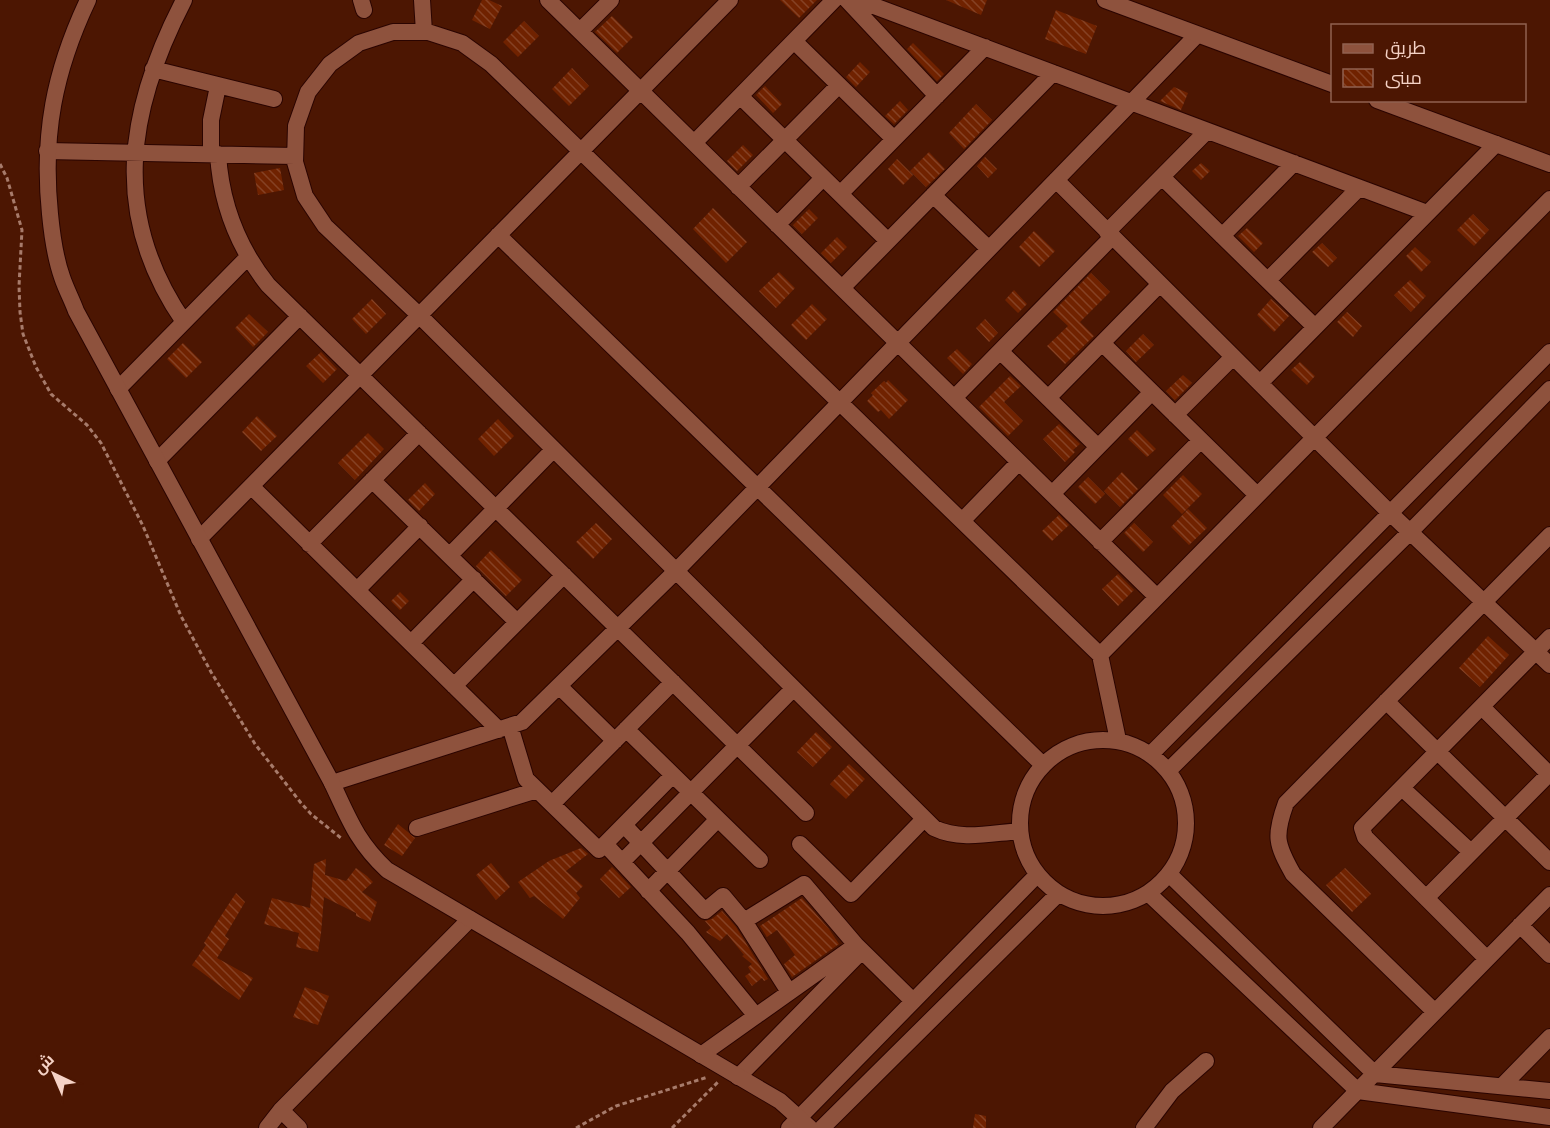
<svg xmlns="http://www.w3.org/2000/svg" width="1550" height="1128" viewBox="0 0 1550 1128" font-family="Raleway,Cairo,sans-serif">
	<defs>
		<pattern id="building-back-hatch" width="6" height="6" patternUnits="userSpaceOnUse" patternTransform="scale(1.5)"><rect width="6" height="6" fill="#702200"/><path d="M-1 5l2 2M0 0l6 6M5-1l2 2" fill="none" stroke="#854124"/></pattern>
	</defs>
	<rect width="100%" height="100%" fill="#4c1602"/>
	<path fill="url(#building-back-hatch)" d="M482 0H489L502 6 490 29 472 20Z
		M780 0H817L799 18Z
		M946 0H987L981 15Z
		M1056 10 1097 26 1086 54 1045 39Z
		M612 16 633 37 617 53 595 32Z
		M524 21 539 36 518 57 503 42Z
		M913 43 944 74 937 81 907 49Z
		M860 62 870 72 856 87 846 77Z
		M572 68 589 86 569 106 552 89Z
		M765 86 782 104 773 113 756 95Z
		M1174 87 1188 93 1181 110 1160 101Z
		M900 101 908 110 894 124 885 116Z
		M976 104 992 120 964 149 949 133Z
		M743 145 753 155 737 171 727 161Z
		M929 152 945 169 926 187 910 171Z
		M985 157 997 169 988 178 977 166Z
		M897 159 913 175 903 185 888 169Z
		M1201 163 1210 171 1201 180 1192 171Z
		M280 168 284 190 258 195 254 173Z
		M713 208 747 242 726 263 693 229Z
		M809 209 818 218 802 234 793 225Z
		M1473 214 1489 230 1474 246 1457 230Z
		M1247 228 1263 243 1254 252 1238 236Z
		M1034 231 1055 251 1039 267 1019 247Z
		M837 237 847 247 831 263 821 253Z
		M1322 243 1337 258 1328 267 1312 252Z
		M1415 247 1431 262 1421 272 1406 256Z
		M779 272 795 288 776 308 759 291Z
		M1091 273 1110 292 1080 322 1094 336 1065 364 1047 346 1068 326 1053 312Z
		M1410 280 1426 296 1411 312 1394 295Z
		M1014 290 1027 304 1018 313 1005 300Z
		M372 299 386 314 366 334 352 319Z
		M1271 299 1289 316 1274 332 1257 315Z
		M812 304 827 319 806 340 791 325Z
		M1347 312 1362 326 1353 337 1337 322Z
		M249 314 268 332 253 347 235 328Z
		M985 319 998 333 989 342 976 328Z
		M1143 334 1154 345 1136 362 1126 351Z
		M183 343 202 362 186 378 167 359Z
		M957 349 972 364 963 374 947 358Z
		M321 352 337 369 323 383 306 366Z
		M1300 362 1315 376 1307 385 1291 370Z
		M1183 375 1192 383 1175 400 1166 391Z
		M1010 376 1021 386 1004 402 1023 421 1008 436 979 407Z
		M888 380 908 400 889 419 881 410 878 412 867 401 873 395 871 393 884 381 886 383Z
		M257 416 277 436 261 451 242 432Z
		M498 419 514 436 494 456 478 439Z
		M1059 424 1080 444 1073 450 1075 452 1065 462 1043 439Z
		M1137 430 1156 449 1147 457 1128 439Z
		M368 433 384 449 355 480 338 463Z
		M1122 472 1138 489 1120 507 1104 491Z
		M1183 475 1202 494 1182 514 1163 495Z
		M1088 477 1105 494 1095 504 1078 487Z
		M425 483 435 494 419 511 408 500Z
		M1188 509 1207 528 1189 545 1171 527Z
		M1059 515 1069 525 1052 541 1042 531Z
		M596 523 612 539 593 559 576 542Z
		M1134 523 1153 542 1143 552 1124 533Z
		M491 550 522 580 506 596 476 566Z
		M1118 574 1134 590 1118 606 1102 589Z
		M400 592 409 601 400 610 391 601Z
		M1488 636 1509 655 1480 687 1459 668Z
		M816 732 832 747 813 767 797 752Z
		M849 764 865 779 846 799 830 784Z
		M398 824 415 838 402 856 384 845Z
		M581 848 588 854 566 871 583 886 576 893 580 898 563 919 534 896 530 898 518 882 549 861Z
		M326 859 325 875 346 881 356 868 367 876 373 882 362 892 377 902 370 922 356 916V913L324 897 321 933 318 952 296 947 299 933 264 924 272 898 310 908 314 864Z
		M491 863 510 887 496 900 476 875Z
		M612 867 631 887 619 898 600 879Z
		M1345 868 1371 894 1352 912 1326 885Z
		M236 893 245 902 225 936 229 939 217 958 253 978 239 1000 192 965 206 945 204 943 215 925Z
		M802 898 829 929 839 944 792 977 784 964 795 955 777 930 767 937 760 926Z
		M722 911 736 927 768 979 764 981 762 978 752 986 745 976 751 972 748 967 752 964 742 956 744 955 727 934 720 941 706 932 711 928 705 921 712 919Z
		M305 987 329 996 318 1025 293 1017Z
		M975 1114 986 1116V1128H973Z"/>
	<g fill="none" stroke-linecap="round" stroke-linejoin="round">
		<defs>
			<path id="minor" d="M184 0C127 110 110 215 184 322
				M361 0 364 10
				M422 0 424 32
				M548 0 1157 597
				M847 0 937 96
				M858 0 1427 213
				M580 31 611 0
				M794 41 894 139
				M153 69 274 99
				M740 96 888 241
				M694 143 834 0
				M47 151 295 156
				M211 154V120L218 86
				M218 154C221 204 237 246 268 285L806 813
				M1162 177 1315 327
				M1056 180 1390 513 1550 665
				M738 187 839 85
				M840 194 985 47
				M933 195 989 249
				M777 225 823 178
				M1107 232 1207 131
				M498 235 1043 765
				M1222 236 1294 163
				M1268 280 1359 188
				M842 288 1053 73
				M1102 343 1257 495
				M1000 351 1098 447
				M1260 383 1496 144
				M118 389 248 257
				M954 398 1112 237
				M1048 398 1160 284
				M1175 415 1233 357
				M157 461 300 316
				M372 480 517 622
				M251 486 499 730
				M1052 494 1152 392
				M962 521 1019 462
				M199 539 730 0
				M1100 542 1201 440
				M309 544 419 433
				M450 555 553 450
				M357 590 420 526
				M411 643 474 579
				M1100 655 1550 199
				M454 686 564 575
				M559 686 615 741
				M1386 701 1550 862
				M1482 707 1549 774
				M510 726 526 779 599 850 673 775
				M626 729 760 860
				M1020 823a83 83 0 1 1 166 0a83 83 0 1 1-166 0Z
				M1151 754 1550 352
				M1169 770 1411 531 1550 389
				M332 783 522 722 675 572 1197 35
				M1402 788 1471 852
				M552 804 673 682
				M624 825 705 911 723 896 744 921 789 992
				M417 828 537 790
				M1020 831C991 833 961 841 934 828L419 315 325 226 305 196 295 162 296 126 308 92 330 64 359 43 393 32H428L462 43 491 64 1100 655 1118 740
				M605 844 688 933 756 1016
				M800 844 851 894 924 819
				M622 862 793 689
				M1169 874 1375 1074 1550 1091
				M648 891 718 819
				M1148 893 1358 1091 1550 1117
				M1426 898 1550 773
				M744 921 804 884 856 945 913 1001
				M1520 925 1550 955
				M1487 959 1365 837 1362 828 1550 637
				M1435 1012 1293 874C1276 844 1274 836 1286 803L1550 535
				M701 1055 856 945
				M738 1077 862 951
				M1502 1086 1550 1037
				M281 1110 299 1128
				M267 1128 281 1110 470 919
				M789 1128 1037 875
				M822 1128 1058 894
				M1144 1128 1172 1091 1206 1061
				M1321 1128 1550 895"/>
			<path id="tertiary" d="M88 0C54 72 42 135 50 214 52 235 55 257 62 277 66 289 72 300 76 311L332 783C349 819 357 842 387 870L780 1101 810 1128
				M1105 0 1332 84
				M1377 100 1550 164"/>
		</defs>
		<use href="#minor" stroke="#2a0400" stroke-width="18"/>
		<use href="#tertiary" stroke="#2a0400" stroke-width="18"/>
		<path stroke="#a77b6b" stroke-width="3" stroke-dasharray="4.5 3" stroke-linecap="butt" d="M0 164 7 178 22 230 19 286 20 312 23 334 36 367 51 394 87 425 101 443 143 526 181 616 211 672 255 744 301 803 311 814 341 838
			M576 1128 616 1106 708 1077
			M672 1128 718 1082"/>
		<use href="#minor" stroke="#8e523d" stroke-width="16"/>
		<use href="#tertiary" stroke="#8e523d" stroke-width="16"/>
	</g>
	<rect x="1331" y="24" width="195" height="78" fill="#4c1602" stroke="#906150" stroke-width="1.5"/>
	<rect x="1343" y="44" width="30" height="9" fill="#8e523d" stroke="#906150" stroke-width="1.5"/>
	<text x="1385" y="54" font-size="18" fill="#f5d2c6">طريق</text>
	<rect x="1343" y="69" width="30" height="18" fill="url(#building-back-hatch)" stroke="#906150" stroke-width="1.5"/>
	<text x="1385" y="84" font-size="18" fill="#f5d2c6">مبنى</text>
	<g transform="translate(54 1074) rotate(316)" stroke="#4c1602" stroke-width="4.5" paint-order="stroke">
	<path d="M0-4.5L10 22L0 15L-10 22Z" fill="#f5d2c6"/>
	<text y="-9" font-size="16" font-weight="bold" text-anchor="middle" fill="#f5d2c6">ش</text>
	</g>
</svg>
